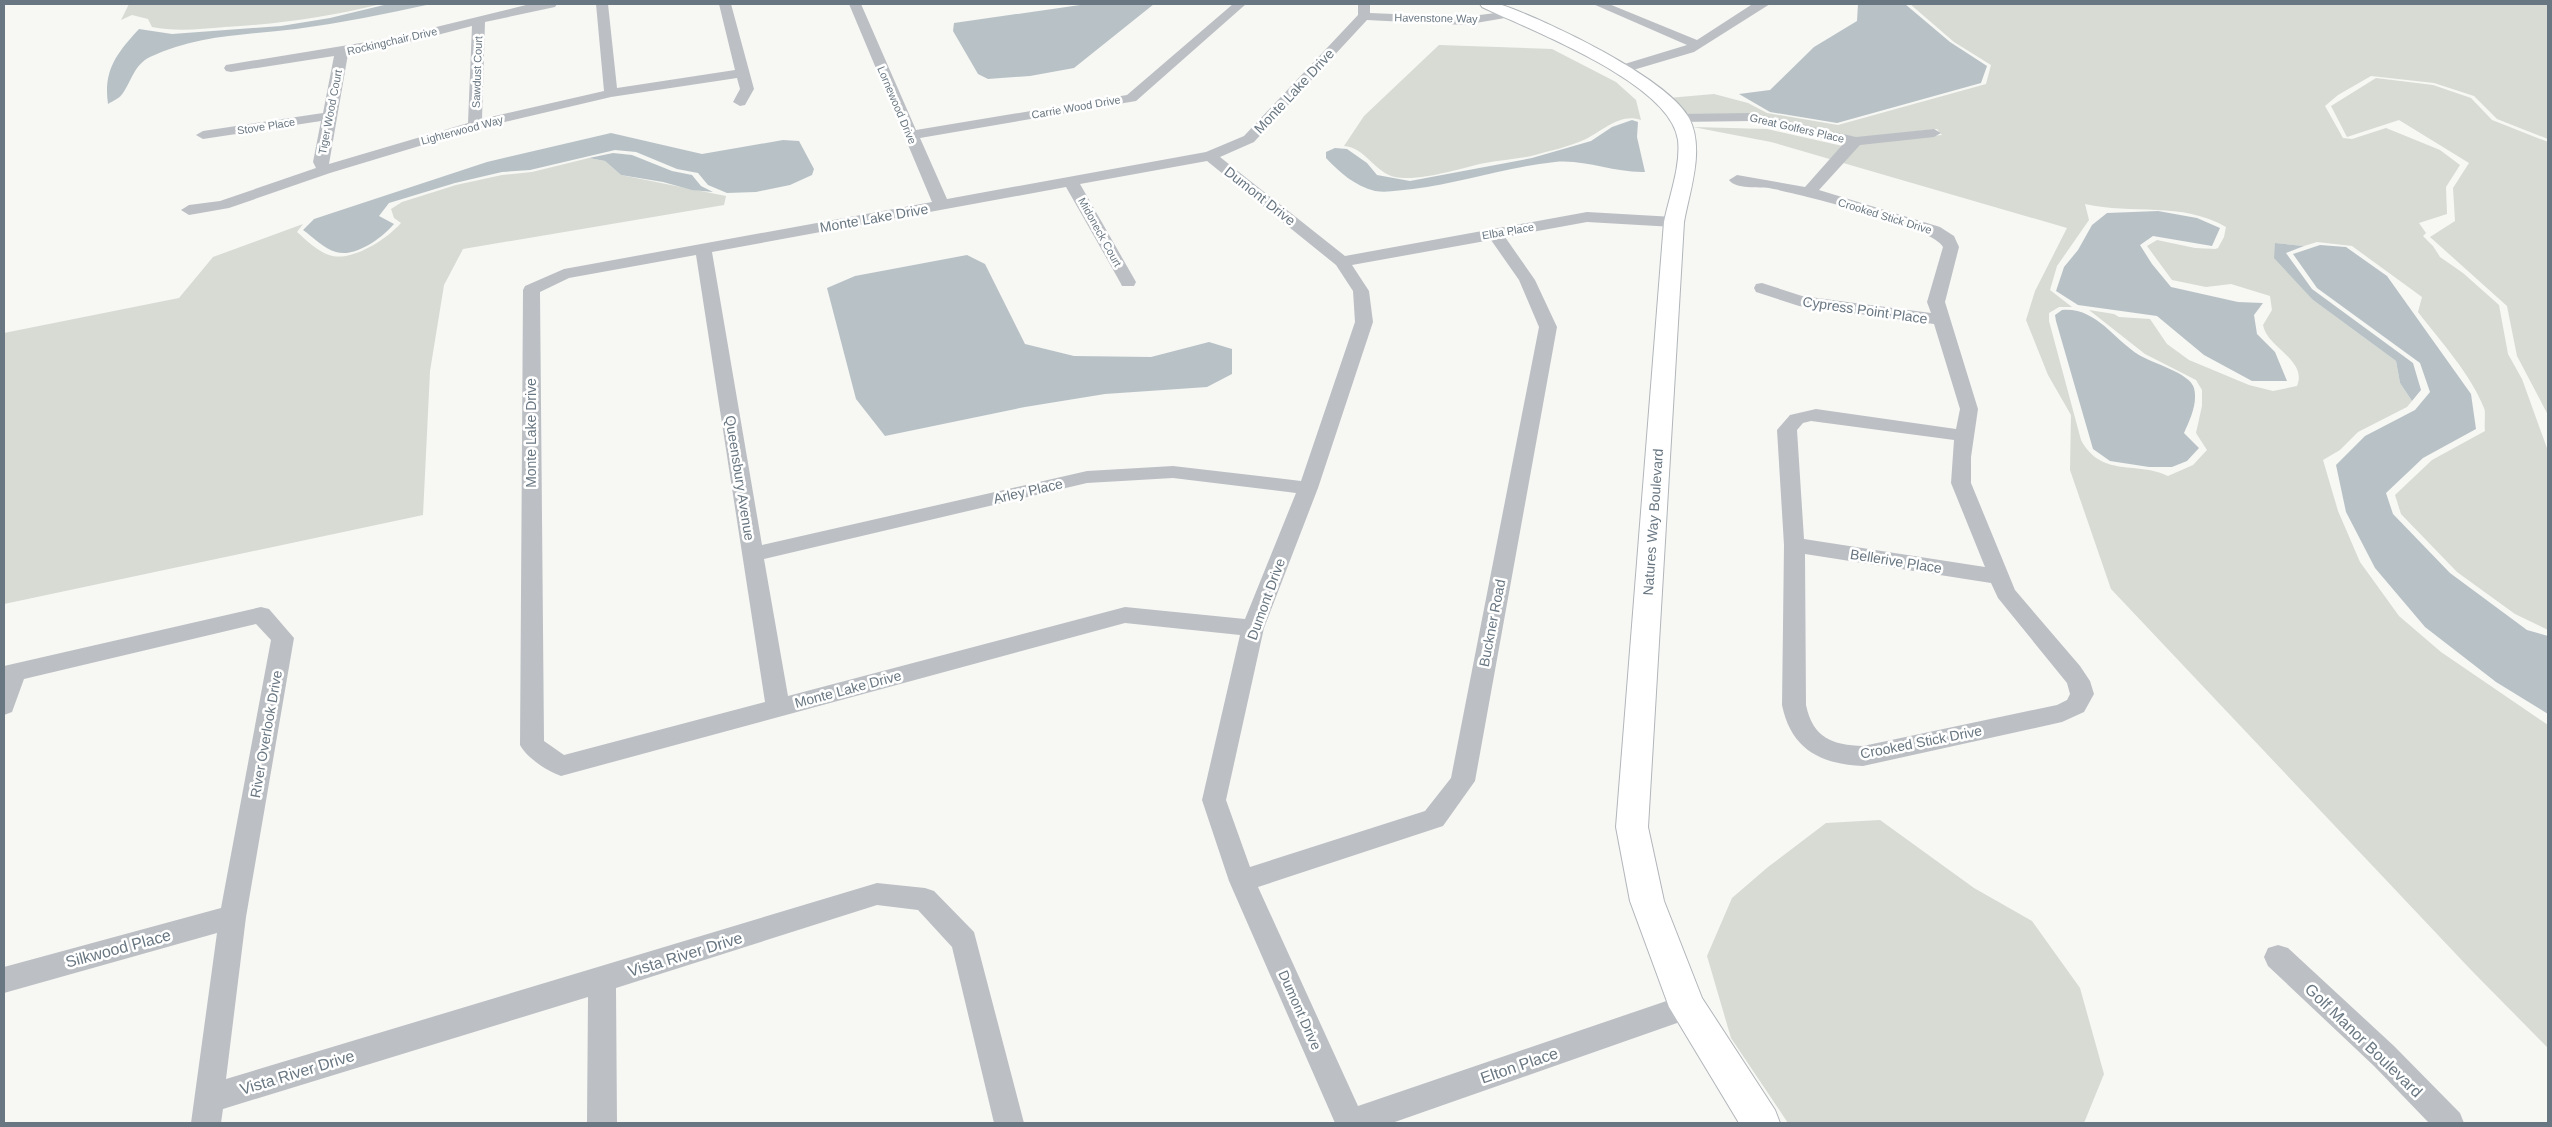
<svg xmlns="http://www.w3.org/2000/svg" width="2552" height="1127" viewBox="0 0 2552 1127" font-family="Helvetica,sans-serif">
	<rect width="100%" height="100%" fill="#f7f7f4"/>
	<path fill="#d7dbd4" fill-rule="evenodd" d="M129 4H381C329 17 279 24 225 27 200 29 177 32 152 27L148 19 132 15 121 20Z
		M1910 4H2548V139L2497 119 2474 96 2434 83 2371 76 2338 95 2325 106 2343 138 2352 139 2386 128 2440 150 2460 165 2446 187 2447 214 2419 223 2426 233 2423 236 2433 246 2440 257 2463 273 2499 305 2508 354 2522 379 2548 451V630L2515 614 2457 572 2401 514 2395 495 2432 460 2485 431C2484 425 2486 412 2484 408 2470 373 2441 342 2418 312L2422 297 2352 246 2317 242 2304 246 2275 243 2313 300 2396 361 2400 383 2412 401 2407 407 2358 432 2340 450 2323 460 2338 511 2360 562 2399 616 2441 652 2548 725V1048L2472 971 2111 589 2070 470 2071 415 2048 375 2026 320 2035 291 2067 228 1771 142 1693 127 1767 129 1847 147 1864 143 1942 135 1937 129 1854 138 1753 114 1682 115 1668 98 1714 94 1748 103 1767 113 1838 125 1986 84 1991 65 1954 42ZM2085 204C2133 215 2181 201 2226 227L2224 237 2218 248 2215 249 2195 248 2157 240 2147 246 2172 280 2206 287 2231 284 2270 296 2272 310 2263 325C2267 348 2308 360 2297 386L2273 391 2249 385 2189 360 2167 344 2150 319 2119 317 2114 314 2089 310 2145 354 2196 380 2202 390V406L2196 433 2207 450 2193 465 2168 476C2138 461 2101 478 2081 440L2049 321V313L2059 307H2072L2050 290 2057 266 2089 220Z
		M1439 45 1552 49 1616 82 1636 100 1641 120C1620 113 1604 130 1586 139 1569 147 1549 151 1531 156 1516 159 1500 160 1485 163 1460 168 1420 182 1395 177 1375 173 1365 147 1344 146L1364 116Z
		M2376 78 2433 85 2471 98 2492 120 2548 142V415L2517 356 2507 306 2430 237 2455 221 2453 188 2469 163 2399 120 2347 137 2331 106Z
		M589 158 605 161 621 175 726 196 724 205 463 249 444 285 430 371 423 515 4 604V333L179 298 213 257 303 224 297 232C306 240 317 251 329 255 351 263 387 239 401 223L394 218 391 209 402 202 456 185 502 175 532 172Z
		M1880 820 1974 888 2032 921 2080 988 2104 1074 2084 1123H1788L1731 1038 1707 956 1732 898 1768 867 1826 823Z"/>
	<path fill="#b8c2c6" d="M388 4H431C386 14 341 23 296 29 246 35 196 35 150 57 134 65 132 80 123 93 120 98 113 101 108 104 103 70 117 53 139 29L172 34 281 26 330 18Z
		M1087 4H1154L1074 68 1030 76 988 79 978 74 953 31 954 23Z
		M1858 4H1905L1950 42 1987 66 1981 83 1837 123 1770 112 1739 94 1770 90 1814 47 1857 21Z
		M1632 120 1638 122 1637 137 1645 172C1614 173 1585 159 1555 162 1507 167 1460 183 1413 189 1401 190 1387 193 1375 191 1355 186 1339 172 1326 158V152L1335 148 1347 149 1367 163 1377 175 1410 181 1532 158 1591 141 1612 127Z
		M611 133 702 154 783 140 799 141 814 169 812 175 790 185 756 192 727 193 708 185 698 173 677 169 636 152 615 150 530 170 502 172 455 183 389 203 379 216 394 224C382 238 355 258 336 252 324 249 313 237 303 230L314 219 487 162Z
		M613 153 632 155 672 171 692 175 701 186 713 192 692 190 663 182 621 175 605 161 589 158Z
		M2158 211 2197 218 2220 228 2212 246 2153 236 2140 245 2152 264 2171 287 2238 302 2263 303 2254 315 2257 334 2275 352 2287 381H2252L2204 355 2157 316 2078 305 2056 291 2064 267 2078 250 2092 225 2107 213Z
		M2275 243 2304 246 2286 253 2312 289 2413 363 2421 390 2412 401 2400 383 2396 361 2313 300 2274 258Z
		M2320 245 2346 247 2387 276 2471 394 2476 429 2423 458 2386 493 2393 514 2450 573 2527 630 2548 636V714L2496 682 2425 627 2375 568 2346 512 2336 465 2365 436 2415 410 2430 392 2420 363 2317 288 2293 254Z
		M967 255 985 264 1025 344 1074 356 1151 357 1209 342 1232 349V374L1207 387 1105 394 1025 407 885 436 856 399 827 288 855 276Z
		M2062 310C2096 307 2113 339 2139 355 2152 363 2190 373 2194 388 2198 403 2190 420 2184 433L2199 448 2187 461 2172 467H2149L2110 461 2093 449 2056 321 2055 315Z"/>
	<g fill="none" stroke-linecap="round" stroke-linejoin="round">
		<defs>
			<path id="secondary" d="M1480 4C1487 4 1496 2 1502 5 1546 20 1668 78 1689 118 1705 149 1690 189 1684 222L1648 827 1664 901 1702 998 1775 1110 1780 1123H1739L1669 1007 1630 901 1616 827 1664 222C1669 197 1681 166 1678 140 1671 83 1530 30 1482 7Z"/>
		</defs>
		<use href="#secondary" stroke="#b1b6ba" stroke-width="2"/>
		<path fill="#bcc0c4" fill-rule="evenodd" d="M530 4H557L555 7 485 22 482 119 604 91 596 4H608L617 88 735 70 719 4H731L754 89 745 105 740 106 733 102 740 89 737 78 611 97 479 128 330 173 229 208 189 215 181 210 189 205 220 201 316 168 313 162 321 121 203 139 196 135 203 131 323 113 334 56 231 72 226 71 224 68 226 65 391 38ZM472 26 468 123 329 164 348 54 414 41Z
			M849 4H861L916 130 1127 95 1233 4H1246L1136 101 920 138 947 199 1206 152 1244 136 1358 15V4H1370V13L1464 17 1511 11 1513 14 1511 17 1464 25 1367 20 1254 142 1220 157 1345 256 1587 212 1674 217 1682 222 1674 227 1587 222 1505 237 1535 280 1557 327 1475 781 1443 826 1258 887 1358 1106 1687 994 1697 998 1701 1007 1697 1016 1392 1123H1335L1229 881 1202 800 1240 635 1125 623 561 776C547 771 527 758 520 745L523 290 525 286 564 269 932 202ZM1207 161 1336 265 1353 291 1355 322 1301 481 1173 466 1087 471 762 545 712 252 1066 187 1120 282 1122 286H1134L1136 282 1080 184ZM1491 240 1519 280 1539 327 1451 778 1425 811 1250 867 1226 800 1264 628 1318 488 1373 322 1369 291 1352 265ZM696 255 765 702 564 755 544 741 540 292 569 278ZM1173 478 1296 493 1245 619 1125 607 788 696 764 559 1087 483Z
			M1593 4H1609L1697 40 1751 5 1770 4 1694 52 1623 73 1616 69 1618 66 1687 45Z
			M1752 113 1856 137 1934 129 1941 133 1934 137 1860 145 1819 190 1940 227 1954 236 1959 247 1945 302 1978 409 1971 457V483L2015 590 2080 666 2090 681 2094 694 2084 712 2062 722 1863 766C1820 764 1791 749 1782 705L1784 545 1777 430 1790 415 1816 409 1956 429 1960 409 1934 324 1799 306 1756 292 1754 288 1756 284 1762 283 1802 296 1931 313 1927 302 1943 247C1935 227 1795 193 1769 188 1759 187 1735 189 1729 180L1737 175 1805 187 1844 143 1752 121 1678 122 1671 118 1678 114ZM1811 421 1954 440 1951 483 1985 567 1804 539 1797 430 1803 423ZM1805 554 1991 583 1998 598 2067 683 2070 694 2067 700 2057 705 1863 746C1832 745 1813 738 1806 705Z
			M261 607 269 609 294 638 246 917 226 1079 877 883 925 888 934 891 974 932 1024 1123H994L952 947 918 910 877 905 616 988 617 1123H587L588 997 223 1109 221 1123H191L217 933 4 993V967L221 908 271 640 256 624 24 679 12 712 4 715V666Z
			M2278 945 2288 948 2394 1046 2460 1113 2464 1123H2429L2374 1066 2268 966 2264 957 2268 948Z"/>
		<use href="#secondary" fill="#fff" fill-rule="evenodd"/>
	</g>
	<g text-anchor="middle" stroke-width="5" stroke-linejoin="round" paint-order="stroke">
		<g font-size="11" fill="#697782" stroke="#fff">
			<text transform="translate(1436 18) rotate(1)" y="4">Havenstone Way</text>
			<text transform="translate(392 41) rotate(-13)" y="4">Rockingchair Drive</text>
			<text transform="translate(477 72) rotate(-88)" y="4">Sawdust Court</text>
			<text transform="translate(897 105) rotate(67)" y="4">Lornewood Drive</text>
			<text transform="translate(1076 107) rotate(-10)" y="4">Carrie Wood Drive</text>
			<text transform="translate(330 112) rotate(-79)" y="4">Tiger Wood Court</text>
			<text transform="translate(266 126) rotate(-9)" y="4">Stove Place</text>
			<text transform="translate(1797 128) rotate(13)" y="4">Great Golfers Place</text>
			<text transform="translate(462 130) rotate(-15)" y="4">Lighterwood Way</text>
			<text transform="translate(1885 216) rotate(17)" y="4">Crooked Stick Drive</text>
			<text transform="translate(1508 231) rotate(-10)" y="4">Elba Place</text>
			<text transform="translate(1100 232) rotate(61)" y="4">Midoneck Court</text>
		</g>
		<g font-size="14" fill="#697782" stroke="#fff">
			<text transform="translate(1294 91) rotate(-47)" y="5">Monte Lake Drive</text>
			<text transform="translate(1260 196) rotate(38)" y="5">Dumont Drive</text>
			<text transform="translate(874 218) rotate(-10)" y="5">Monte Lake Drive</text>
			<text transform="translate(1865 310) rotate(8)" y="5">Cypress Point Place</text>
			<text transform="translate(531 433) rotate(-90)" y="5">Monte Lake Drive</text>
			<text transform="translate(740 478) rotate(81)" y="5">Queensbury Avenue</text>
			<text transform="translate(1028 491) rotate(-13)" y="5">Arley Place</text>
			<text transform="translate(1653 522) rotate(-86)" y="5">Natures Way Boulevard</text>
			<text transform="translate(1896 561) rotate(9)" y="5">Bellerive Place</text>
			<text transform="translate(1266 599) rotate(-70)" y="5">Dumont Drive</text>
			<text transform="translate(1492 623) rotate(-79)" y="5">Buckner Road</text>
			<text transform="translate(848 689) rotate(-15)" y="5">Monte Lake Drive</text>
			<text transform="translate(266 734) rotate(-80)" y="5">River Overlook Drive</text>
			<text transform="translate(1921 742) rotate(-11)" y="5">Crooked Stick Drive</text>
			<text transform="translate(1300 1010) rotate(66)" y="5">Dumont Drive</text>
		</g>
		<g font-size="16" fill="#697782" stroke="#fff">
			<text transform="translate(118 948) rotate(-15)" y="6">Silkwood Place</text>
			<text transform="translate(685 954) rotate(-17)" y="6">Vista River Drive</text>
			<text transform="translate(2364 1040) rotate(44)" y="6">Golf Manor Boulevard</text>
			<text transform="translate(1519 1065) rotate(-19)" y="6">Elton Place</text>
			<text transform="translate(297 1072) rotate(-17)" y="6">Vista River Drive</text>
		</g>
	</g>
	<rect width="2552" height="1127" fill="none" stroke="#697782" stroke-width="10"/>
</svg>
